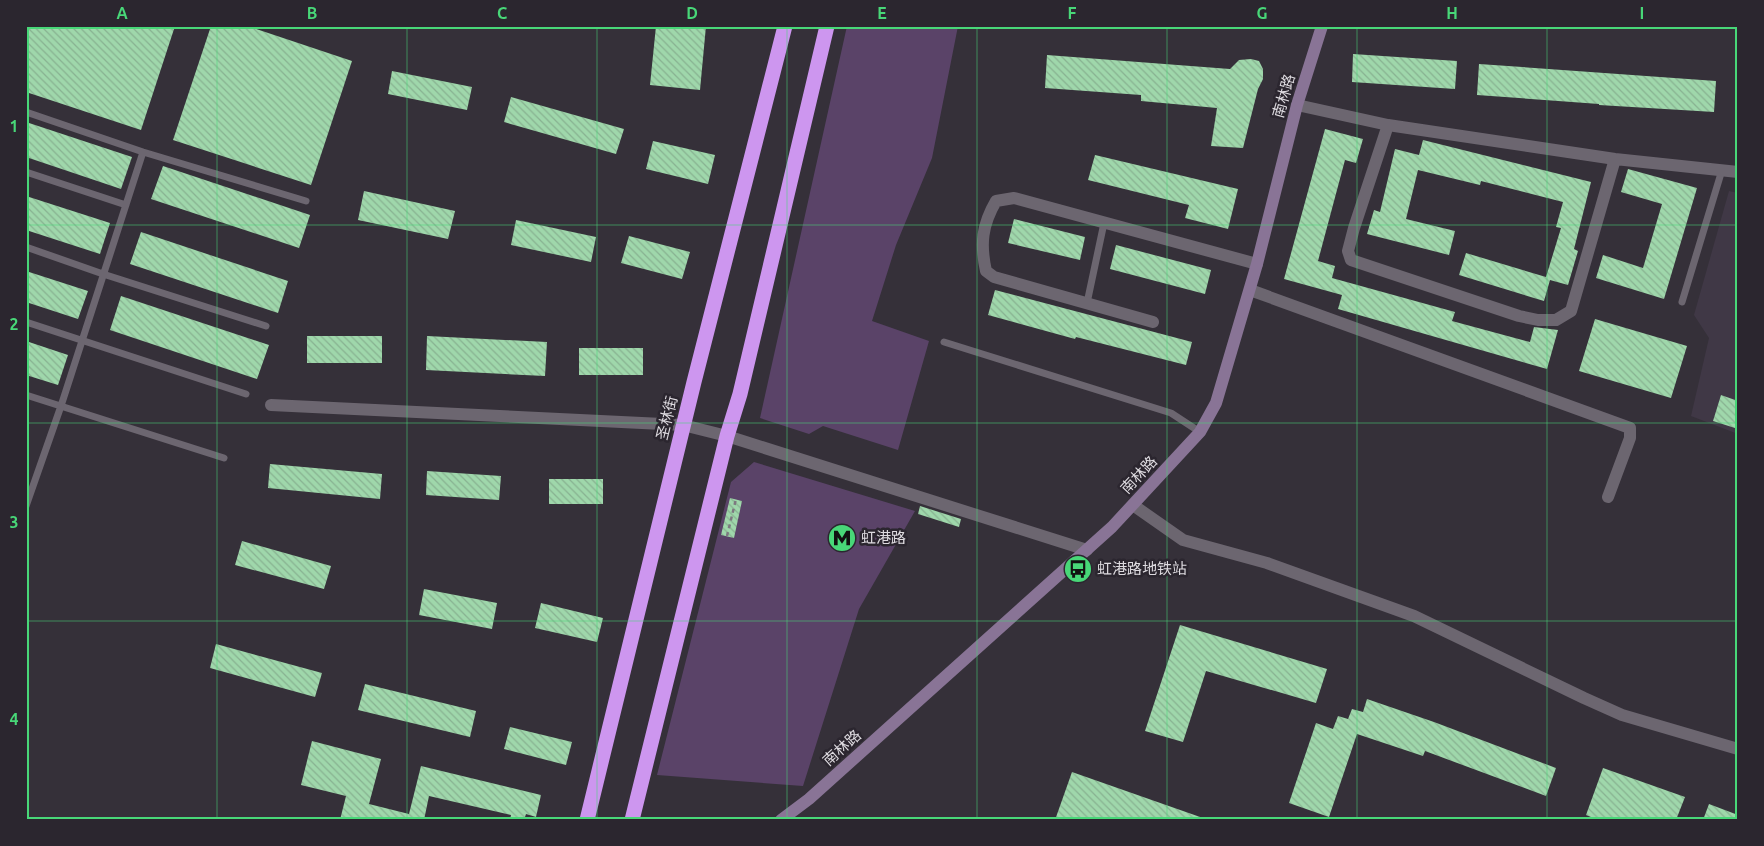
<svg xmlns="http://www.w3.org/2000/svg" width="1764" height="846" viewBox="0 0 1764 846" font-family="Ubuntu,'Noto Sans SC',sans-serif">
	<defs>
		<pattern id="building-back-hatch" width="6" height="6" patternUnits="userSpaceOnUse" patternTransform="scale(1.25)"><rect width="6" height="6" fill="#9fd7ab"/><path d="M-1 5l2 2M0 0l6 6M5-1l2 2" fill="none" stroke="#88b291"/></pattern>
	</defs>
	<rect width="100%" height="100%" fill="#353039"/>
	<path fill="#403846" d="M1729 191 1738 193V434L1691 416 1709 338 1694 315Z"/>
	<path fill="#5a4368" d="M847 26H958L932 158 896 245 872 321 929 341 898 450 823 426 809 434 760 418Z
		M754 462 915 511 859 609 803 786 657 775 731 482Z"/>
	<path fill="url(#building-back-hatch)" d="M26 26H175L141 130 26 92Z
		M211 26H247L352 61 311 185 173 140Z
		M656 26H706L700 90 650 85Z
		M1353 54 1457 61 1455 89 1352 82Z
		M1047 55 1230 69 1239 60 1251 59 1259 61 1263 69V79L1258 89 1243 148 1211 146 1217 108 1141 101V95L1045 88Z
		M1479 64 1716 81 1714 112 1599 105V104L1477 95Z
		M392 71 472 87 467 110 388 94Z
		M511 97 624 129 616 154 504 122Z
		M26 122 132 157 121 189 26 157Z
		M1325 129 1363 139 1356 163 1345 160 1318 261 1335 266 1332 278 1455 312 1452 321 1530 342 1534 327 1558 330 1547 369 1338 309 1342 295 1284 279Z
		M1423 140 1591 182 1574 249 1578 251 1568 285 1550 280 1544 301 1459 275 1466 253 1546 277 1561 228 1556 227 1563 202 1481 181 1480 185 1418 170 1406 219 1455 231 1449 255 1367 234 1374 210 1380 212 1395 149 1419 155Z
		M653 141 715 155 708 184 646 169Z
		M1095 155 1238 189 1228 229 1185 218 1189 205 1088 180Z
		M163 166 310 215 299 248 151 199Z
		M1628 169 1697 188 1664 299 1596 278 1603 255 1643 268 1662 204 1621 192Z
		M364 191 455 211 448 239 358 220Z
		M26 196 110 223 100 254 26 230Z
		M1014 219 1085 237 1080 260 1008 243Z
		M516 220 596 237 591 262 511 245Z
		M141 232 288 281 278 313 130 264Z
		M629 236 690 252 682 279 621 263Z
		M1116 245 1211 270 1205 294 1110 269Z
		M26 271 88 291 78 319 26 302Z
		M995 290 1192 342 1186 365 1076 337 1075 339 988 315Z
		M121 296 269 345 257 379 110 330Z
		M1595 319 1687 346 1671 398 1579 371Z
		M307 336H382V363H307Z
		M427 336 547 342 545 376 426 370Z
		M26 341 68 355 58 385 26 375Z
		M579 348H643V375H579Z
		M1721 395 1738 401V429L1713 421Z
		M270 464 382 474 380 499 268 488Z
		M427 471 501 476 499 500 426 495Z
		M549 479H603V504H549Z
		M730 498 742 501 734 538 721 535Z
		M920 506 961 519 959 527 918 514Z
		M242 541 331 566 324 589 235 565Z
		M424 589 497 603 492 629 419 615Z
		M541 603 603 618 597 642 535 628Z
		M1180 625 1327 669 1316 703 1206 671 1183 742 1145 731Z
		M216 644 322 673 315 697 210 668Z
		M365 684 476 711 470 737 358 710Z
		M1367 699 1434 722 1556 768 1546 796 1425 751 1423 756 1357 734 1329 817 1289 803 1316 723 1333 729 1338 716 1348 719 1352 709 1363 712Z
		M510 727 572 742 566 765 504 749Z
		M312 741 381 759 369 804 409 814 421 766 541 795 536 817 526 814 524 820H510L511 815 429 796 424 820H340L346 796 301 785Z
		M1603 768 1685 797 1676 820H1598L1586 815Z
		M1072 772 1203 818V820H1055Z
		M1709 804 1738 815V820H1703Z"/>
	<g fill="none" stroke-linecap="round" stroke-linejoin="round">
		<path stroke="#7d7880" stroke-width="2.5" stroke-dasharray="4 4" stroke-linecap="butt" d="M727 536 736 499"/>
		<path stroke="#6c6670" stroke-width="7" d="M26 112 143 152 306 201
			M26 172 126 205
			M26 247 103 274 266 326
			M1682 302 1722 170
			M1087 303 1104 223
			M26 322 246 394
			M944 342 1171 413 1200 432
			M26 395 224 458
			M26 506 61 406 143 152"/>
		<path stroke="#6c6670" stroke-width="12" d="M1297 105 1388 125 1615 159 1738 172
			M1388 125 1354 228 1348 251 1351 260 1519 316 1538 320H1556L1571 311 1615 159
			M1250 290 1630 428V438L1608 497
			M1153 322 994 277 986 271C980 244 982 225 996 201L1014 198 1257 264
			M271 405 683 425 727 436 1087 550
			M1133 505 1183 540 1267 563 1414 616 1584 698 1622 715 1738 749"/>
		<path stroke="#897496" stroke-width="12" d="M781 820 809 799 1112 527 1200 432 1216 403 1257 264 1297 105 1322 26"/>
		<path stroke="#cd96ef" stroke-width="15" d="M587 820 694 382 785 26
			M632 820 727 436 740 394 827 26"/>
	</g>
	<path fill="none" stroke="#48d778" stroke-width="1" stroke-opacity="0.55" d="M217 26V820M407 26V820M597 26V820M787 26V820M977 26V820M1167 26V820M1357 26V820M1547 26V820M26 225H1738M26 423H1738M26 621H1738"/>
	<defs>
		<symbol id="metro-disc" viewBox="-11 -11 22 22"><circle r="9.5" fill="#48d778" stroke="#2b262f"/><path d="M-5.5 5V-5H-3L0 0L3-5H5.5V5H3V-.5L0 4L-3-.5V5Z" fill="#111"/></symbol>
		<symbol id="bus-disc" viewBox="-11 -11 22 22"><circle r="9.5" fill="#48d778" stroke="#2b262f"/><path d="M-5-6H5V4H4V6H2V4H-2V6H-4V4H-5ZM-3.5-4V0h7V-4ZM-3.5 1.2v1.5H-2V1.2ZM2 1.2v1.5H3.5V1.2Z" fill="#111"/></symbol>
	</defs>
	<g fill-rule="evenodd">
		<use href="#metro-disc" x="826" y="522" width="32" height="32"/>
		<use href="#bus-disc" x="1062" y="553" width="32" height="32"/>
	</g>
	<g text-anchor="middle" stroke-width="5" stroke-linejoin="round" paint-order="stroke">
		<g font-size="15" fill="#dedbe0" stroke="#2b262f">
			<text transform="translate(1284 96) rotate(-74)" y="5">南林路</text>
			<text transform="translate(667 418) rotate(-76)" y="5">圣林街</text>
			<text transform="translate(1139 475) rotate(-47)" y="5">南林路</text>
			<text transform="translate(842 748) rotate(-42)" y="5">南林路</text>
		</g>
		<g font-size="15" fill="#dedbe0" stroke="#2b262f" text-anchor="start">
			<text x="861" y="543">虹港路</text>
			<text x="1097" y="574">虹港路地铁站</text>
		</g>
	</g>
	<rect width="1764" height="846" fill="none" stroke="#2b262f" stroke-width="55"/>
	<rect x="28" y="28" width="1708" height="790" fill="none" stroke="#48d778" stroke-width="2"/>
	<g font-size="16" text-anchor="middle" font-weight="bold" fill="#48d778">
		<text x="122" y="19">A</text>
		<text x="312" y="19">B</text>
		<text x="502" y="19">C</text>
		<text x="692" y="19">D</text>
		<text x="882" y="19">E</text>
		<text x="1072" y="19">F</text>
		<text x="1262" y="19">G</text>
		<text x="1452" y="19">H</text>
		<text x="1642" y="19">I</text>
		<text x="14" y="132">1</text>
		<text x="14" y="330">2</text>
		<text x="14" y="528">3</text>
		<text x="14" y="725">4</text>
	</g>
</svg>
